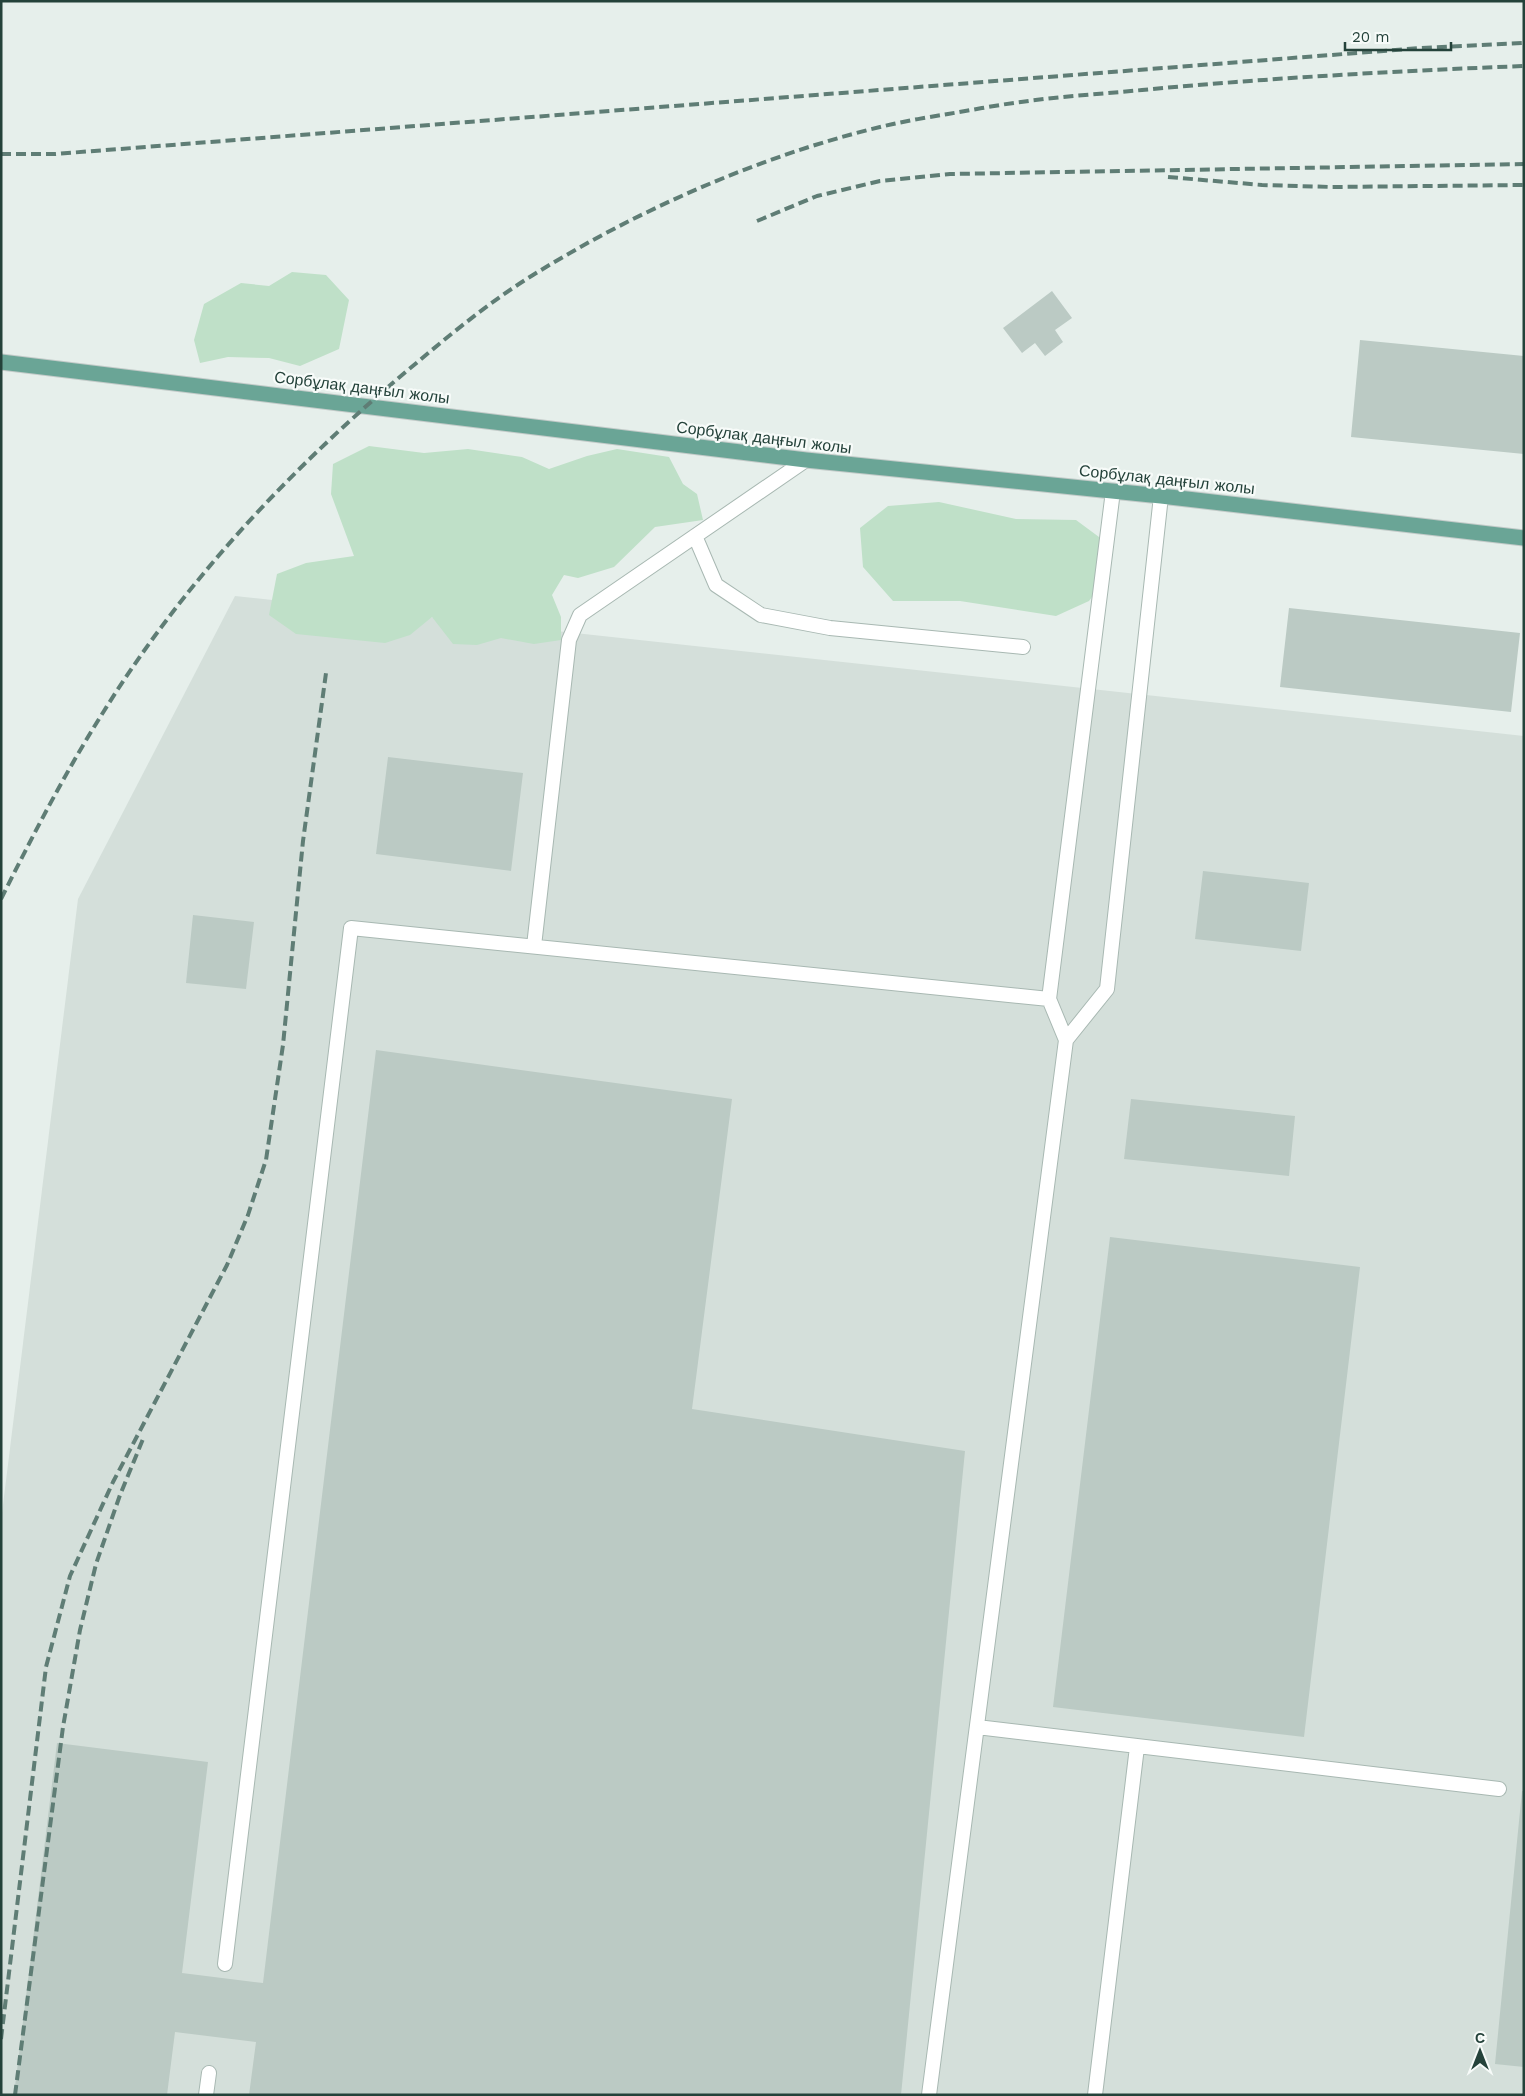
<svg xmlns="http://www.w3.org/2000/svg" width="1525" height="2096" viewBox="0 0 1525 2096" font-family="'Work Sans',sans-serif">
	<rect width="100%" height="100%" fill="#e6efeb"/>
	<path fill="#d4dfda" d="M235 596 1524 736V2095H1V1521L78 899Z"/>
	<path fill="#bfe0c8" d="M292 272 326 275 349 300 339 349 300 366 269 358 228 357 200 363 194 340 204 304 241 283 269 286Z
		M369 446 424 453 468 449 522 457 549 469 587 456 617 449 669 457 683 484 697 494 703 520 655 527 614 567 578 578 564 575 552 595 561 617V640L534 644 501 638 477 645 453 644 432 617 410 635 385 643 296 634 269 615 277 574 306 563 354 556 331 494 333 464Z
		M939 502 1016 519 1076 520 1099 537 1109 574 1089 601 1056 616 960 601H893L863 567 860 528 888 506Z"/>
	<path fill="#bbcac4" d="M1052 291 1072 318 1055 330 1063 342 1045 356 1035 343 1022 353 1003 328Z
		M1360 340 1524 356V454L1351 437Z
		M1289 608 1520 633 1511 712 1280 687Z
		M388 757 523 773 511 871 376 854Z
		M1203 871 1309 883 1301 951 1195 939Z
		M193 915 254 922 246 989 186 983Z
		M376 1050 732 1099 692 1409 965 1451 901 2095H249L256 2042 175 2032 167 2095H14L57 1743 208 1762 182 1973 263 1983Z
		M1131 1099 1295 1116 1289 1176 1124 1159Z
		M1110 1237 1360 1267 1304 1737 1053 1707Z
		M1522 1791H1524V2067L1495 2064Z"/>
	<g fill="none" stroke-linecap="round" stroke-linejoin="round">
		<defs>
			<path id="lane" d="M695 536 716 585 761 615 830 628 1023 647
				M534 946 569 640 580 615 806 460
				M1049 999 1066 1040
				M977 1727 1499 1789
				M225 1964 351 928 1049 999 1113 491
				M206 2095 209 2073
				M929 2095 1066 1040 1107 989 1161 496
				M1095 2095 1137 1747"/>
			<path id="primary" d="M1 362 806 460 1161 496 1524 538"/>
		</defs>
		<use href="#lane" stroke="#a8b8b2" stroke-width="16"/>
		<use href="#primary" stroke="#c2cac8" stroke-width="17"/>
		<use href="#lane" stroke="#fff" stroke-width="14"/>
		<use href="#primary" stroke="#6aa596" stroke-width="15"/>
		<path stroke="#5f7d75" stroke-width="4" stroke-dasharray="10 5" stroke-linecap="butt" d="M1 154H55L1421 48 1524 43
			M1168 177 1262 185 1332 187 1524 185
			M757 221 817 196 880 181 950 174 1524 164
			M1 899C33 835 66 771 104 711 186 579 295 464 414 365 452 333 491 301 533 275 641 208 769 152 893 124 911 120 930 117 948 114 972 110 997 105 1021 102 1061 96 1102 94 1142 90 1269 78 1396 71 1524 66
			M1 2039 46 1667 70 1576 113 1482 227 1265 248 1215 266 1160 283 1045 303 841 326 673
			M15 2095 63 1727 80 1630 96 1564 120 1495 143 1439"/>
	</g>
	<g text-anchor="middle" stroke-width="4.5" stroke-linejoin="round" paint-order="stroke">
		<g font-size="16" fill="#24423a" stroke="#f7fbf9">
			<text transform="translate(362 387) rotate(7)" y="6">Сорбұлақ даңғыл жолы</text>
			<text transform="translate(764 437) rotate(7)" y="6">Сорбұлақ даңғыл жолы</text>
			<text transform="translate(1167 479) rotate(6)" y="6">Сорбұлақ даңғыл жолы</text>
		</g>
	</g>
	<rect width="1525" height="2096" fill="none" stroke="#24423a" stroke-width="5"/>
	<g transform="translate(1480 2051)" stroke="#f7fbf9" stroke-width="4" paint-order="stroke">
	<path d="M0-4L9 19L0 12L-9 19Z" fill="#24423a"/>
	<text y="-8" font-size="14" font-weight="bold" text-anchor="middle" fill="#24423a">С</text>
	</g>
	<path d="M1345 42v8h106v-8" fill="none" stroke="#24423a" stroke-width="2.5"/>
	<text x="1352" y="42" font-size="15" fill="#24423a" stroke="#f7fbf9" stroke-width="4" paint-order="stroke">20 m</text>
</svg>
